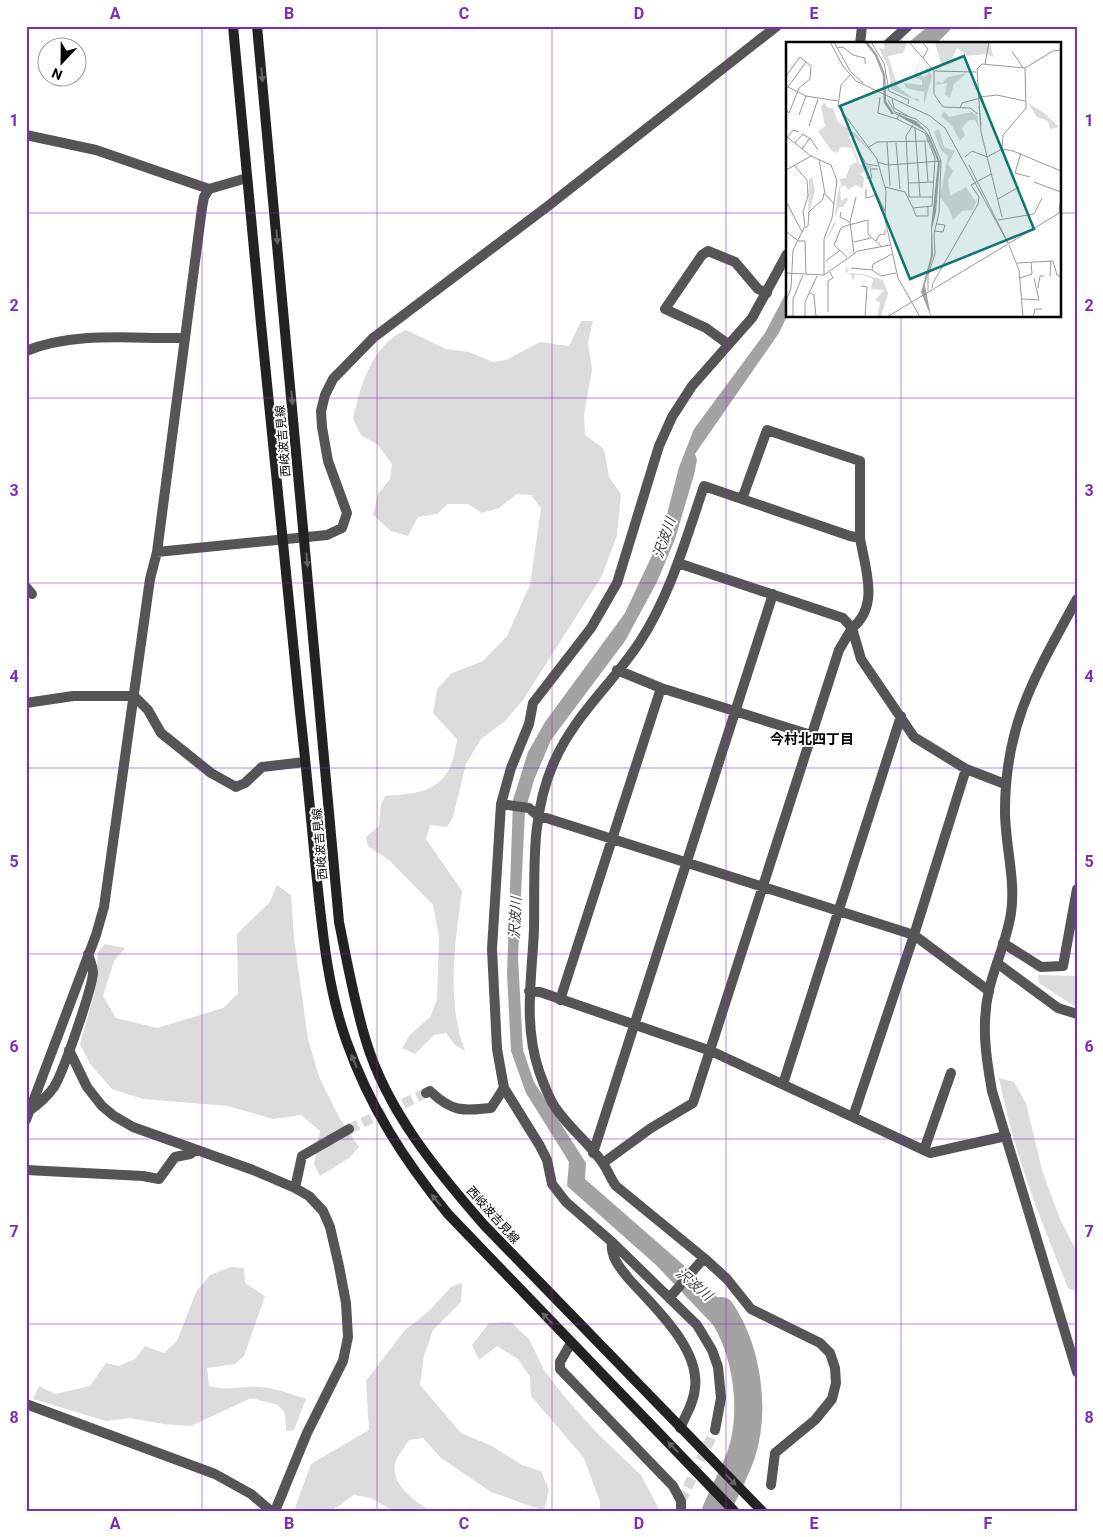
<svg xmlns="http://www.w3.org/2000/svg" width="1103" height="1537" viewBox="0 0 1103 1537" font-family="Roboto,'Noto Sans JP',sans-serif">
	<rect width="100%" height="100%" fill="#fff"/>
	<path fill="#dcdcdc" d="M581 321H593L588 342 592 370 584 414 585 435 604 449 609 477 621 494 617 535 602 576 523 700 505 721 481 739 466 764 453 817 447 827 430 825 426 839 462 891C455 943 446 1001 465 1051L455 1045 446 1033 434 1035 415 1054 402 1048 410 1035 430 1017 437 1000 439 937 433 905 390 861 368 846 366 837 379 826 381 805 385 796C430 793 451 788 457 739L433 713 437 689 452 673 483 661 507 636 530 585 541 508 531 495 517 494 499 508 482 513 468 504H448L437 514 418 517 408 536 391 531 373 515 378 494 390 479 392 464 378 445 361 435 353 419C361 385 371 345 406 330L446 349 469 352 493 362 506 360 540 342 569 346Z
		M277 885 291 895 294 938 308 1039 319 1077 340 1119 359 1147 349 1158 320 1176 314 1164 320 1131 301 1115 273 1119 228 1106 143 1099 112 1089 90 1064 80 1044 95 992 98 952 105 944 125 948 114 961 103 996 116 1018 157 1028 223 1008 238 993 237 934 270 902Z
		M1038 975 1077 976V1008L1039 983Z
		M999 1078 1014 1082 1026 1103 1042 1170 1060 1219 1077 1252V1292L1068 1288C1040 1218 1013 1151 999 1078Z
		M231 1267 244 1268 245 1283 265 1296 244 1356 235 1364 207 1368 209 1386C226 1391 243 1386 260 1387 276 1388 291 1394 306 1399L294 1430 286 1431 285 1413 278 1405 251 1398 191 1426 163 1424 130 1418 106 1421 33 1399 39 1386 55 1394 90 1386 106 1363 119 1366 135 1359 145 1346 164 1353 177 1341 196 1292 210 1275Z
		M462 1283 461 1302 433 1330 424 1356 420 1385 461 1433 492 1446 522 1465 541 1471 549 1490 544 1511 491 1492 441 1458 423 1438 409 1440C405 1447 396 1457 395 1464 391 1486 416 1502 432 1511H393L371 1498 354 1495 331 1511H294L311 1464 369 1430 366 1381 405 1330 430 1310 451 1287Z
		M511 1322 529 1339 544 1370 563 1395 598 1434 641 1475 660 1511H600V1502L584 1458 531 1396 530 1377 518 1359 497 1346 479 1360 472 1345 489 1323Z"/>
	<path fill="#a3a3a3" d="M928 26H954L936 44H907Z
		M787 291V316L779 333 695 454 697 460 694 475 675 539 657 582 625 641 551 740 534 780 525 812 518 957 523 1050 534 1082 586 1163 585 1179 704 1283 726 1307 739 1345 719 1331 656 1265 567 1186 569 1162 526 1093 511 1051 507 974 513 800 528 752 545 722 625 613 662 534 679 467 694 429 765 333Z"/>
	<g fill="none" stroke-linecap="round" stroke-linejoin="round">
		<path stroke="#a3a3a3" stroke-width="28" d="M716 1511C724 1492 734 1474 741 1455 756 1410 747 1350 721 1311"/>
		<path stroke="#d9d9d9" stroke-width="10" stroke-dasharray="10 5" stroke-linecap="butt" d="M349 1129 426 1093
			M681 1501 715 1430"/>
		<path stroke="#555" stroke-width="10" d="M860 44 862 26
			M888 44 908 26
			M26 135 96 150 209 189 247 178
			M787 254 752 318 692 386 672 417 659 446 617 583 591 628 533 703 529 724 511 768 501 804 529 808 537 815 914 935 989 991
			M728 344 706 328 665 309 702 255 708 251 735 262 758 289 767 293
			M26 351C76 331 132 339 185 338
			M742 499 767 430 860 461V538
			M157 552 327 535 342 528 347 513 328 461 322 427 321 411 325 395 333 379 373 338 548 206 777 26
			M26 587 32 594
			M617 670 661 688 811 735
			M26 703 73 696H134L148 710 161 733 211 773 236 787 245 783 262 767 305 762
			M501 804 492 949 497 1049 504 1088 540 1146 547 1160 552 1184 566 1202 612 1242 697 1325 712 1350 718 1367 721 1398 715 1430
			M1003 943 1041 967 1063 966 1077 889
			M997 963 1058 1008 1077 1014
			M529 991 540 992 711 1051 930 1153 1006 1136
			M560 1000 661 688
			M69 1050 87 1087 102 1106 114 1116 133 1127 253 1170 295 1188 309 1196 323 1211 330 1227 339 1266 346 1303 348 1337 343 1361 307 1433 275 1511
			M783 1084 901 716
			M426 1093 430 1091C452 1112 462 1111 491 1108L504 1088
			M29 1111C39 1104 47 1097 54 1087 63 1073 92 989 93 973 93 967 90 960 88 954
			M853 1117 914 935 966 769
			M26 1120 96 935 104 907 150 579 157 552 202 208 204 197 209 189
			M924 1150 951 1073
			M593 1153 773 594
			M603 1163 651 1128 693 1103 839 650 852 628 843 618 678 563
			M26 1170 143 1176 159 1179 175 1157 190 1154 196 1150
			M295 1188 302 1156 349 1129
			M612 1242C610 1257 620 1268 629 1279 654 1307 700 1348 695 1388 694 1402 686 1415 680 1428
			M704 1258 727 1279 751 1309 820 1343 830 1353 835 1368 836 1383 832 1399 815 1420 775 1453 771 1485
			M670 1297 704 1258 616 1186C610 1178 608 1170 602 1162 589 1143 568 1127 555 1107 548 1097 543 1082 539 1071 523 1023 532 978 534 929 535 872 530 816 554 762 574 716 612 684 639 643 670 596 686 539 704 486L850 536 860 538C865 568 880 606 852 628L861 659 914 737 966 769 1005 784
			M571 1343 560 1362V1369L673 1486 681 1501V1511
			M26 1404 215 1474 251 1494 271 1511"/>
		<path stroke="#555" stroke-width="10" d="M1077 599C1036 674 1005 723 1005 811 1005 845 1016 880 1011 913 1007 940 995 964 989 990 981 1024 986 1058 992 1091L1077 1372"/>
		<path stroke="#222" stroke-width="10" d="M233 26C254 255 276 483 300 712 306 765 311 818 316 871 322 927 327 986 346 1040 369 1106 404 1160 448 1214L734 1511
			M257 26 339 922C347 961 354 1002 366 1041 387 1111 437 1171 484 1225L762 1511"/>
	</g>
	<defs><path id="oneway-solid" d="M-6-.8H1V-3.2L6.5 0L1 3.2V.8H-6Z" transform="scale(1.25)"/></defs>
	<g fill="#646464">
		<use href="#oneway-solid" transform="translate(262 75) rotate(85)"/>
		<use href="#oneway-solid" transform="translate(277 237) rotate(85)"/>
		<use href="#oneway-solid" transform="translate(292 398) rotate(85)"/>
		<use href="#oneway-solid" transform="translate(307 560) rotate(85)"/>
		<use href="#oneway-solid" transform="translate(354 1061) rotate(-112)"/>
		<use href="#oneway-solid" transform="translate(436 1200) rotate(-129)"/>
		<use href="#oneway-solid" transform="translate(547 1318) rotate(-134)"/>
		<use href="#oneway-solid" transform="translate(673 1447) rotate(-134)"/>
		<use href="#oneway-solid" transform="translate(731 1480) rotate(46)"/>
	</g>
	<path fill="none" stroke="#7b2cbf" stroke-width="1" stroke-opacity="0.55" d="M202 26V1511M377 26V1511M552 26V1511M726 26V1511M901 26V44M26 213H787M1059 213H1077M901 316V1511M26 398H1077M26 583H1077M26 768H1077M26 954H1077M26 1139H1077M26 1324H1077"/>
	<g text-anchor="middle" stroke-width="4" stroke-linejoin="round" paint-order="stroke">
		<g font-size="12" fill="#000" stroke="#fff">
			<text transform="translate(283 441) rotate(-95)" y="4">西岐波吉見線</text>
			<text transform="translate(320 844) rotate(-95)" y="4">西岐波吉見線</text>
			<text transform="translate(493 1215) rotate(48)" y="4">西岐波吉見線</text>
		</g>
		<g font-size="14" font-style="italic" fill="#444" stroke="#fff">
			<text transform="translate(664 538) rotate(-71)" y="5">沢波川</text>
			<text transform="translate(515 918) rotate(-87)" y="5">沢波川</text>
			<text transform="translate(694 1284) rotate(40)" y="5">沢波川</text>
		</g>
		<g font-size="14" font-weight="bold" fill="#000" stroke="#fff">
			<text x="812" y="744">今村北四丁目</text>
		</g>
	</g>
	<g transform="translate(786 42)">
		<rect width="275" height="275" fill="#fff"/>
		<path d="M98 0H121L117 11 102 14 112 45 128 57 132 56 133 60 105 47 102 25 93 6 98 7ZM204 0 207 15 199 12 181 14 171 6 164 21 155 22 149 1ZM135 16 130 31 138 35 142 32 138 19 146 34 138 63V50L120 46 118 41 136 43V38L127 35ZM181 31 168 42 164 55 159 53 161 41 150 43 151 39 156 41 162 35ZM38 60 42 66H47L52 80 69 91 86 111 69 95 63 94 74 123 87 124 74 132 78 136 77 147 70 143 62 148 59 143 54 146 55 159 61 155 62 158 57 165H53L48 178 50 182 40 199 48 180 52 150 53 145 56 143 53 137 60 136 64 123 71 120 66 106 55 105 51 111 46 109 32 90 39 84 35 64ZM242 61 258 71 273 85 264 87 262 79 251 75ZM158 69 163 75 186 70 191 73 193 86 189 78H183L176 86 179 93 174 99 166 84 155 74ZM153 87 158 105 169 109 162 122 167 129 162 138 164 154 180 145 190 160 187 168 176 169 167 178 162 165 154 155 162 114 155 108 148 90ZM26 135 29 148 22 175 23 137ZM61 223 62 231 77 232 97 238 102 251 95 275H91L94 261 89 258 98 248 85 247 87 237 76 233H69L67 239 65 233 59 229Z" fill="#dcdcdc"/>
		<path d="M104 69 130 79 139 88 144 95 154 120 150 170 146 187 147 213 139 243 145 275 135 250 145 214V185L152 120 139 89Z" fill="#a3a3a3"/>
		<path fill="none" stroke="#a3a3a3" stroke-width="2.5" d="M80 0 90 13 98 33 99 60 107 72"/>
		<path fill="none" stroke="#999" stroke-width="1" d="M44 0 57 24 70 39 144 74 159 86 222 201M48 0 64 29 77 41M85 0 98 21 103 49 123 58 122 62M123 0 148 29 190 30M136 0 142 7 137 16M51 6 57 5 67 13 79 16V22M226 9 237 26M199 22 203 0M148 29V52L157 65 184 66 192 72M65 32 55 43 52 64 91 117 100 149 99 177 112 236 134 275M0 34 14 15 25 24 24 37 13 46 3 71 0 68M0 44 20 54 52 59M2 45 20 20M94 55 92 71 111 77M194 55 211 53 239 59M106 57 108 66 122 74M102 58 109 70 130 77 142 87 155 119M193 64 195 83M174 66 176 61 194 56M13 73 20 54M127 83 120 94 123 155H146M23 84 32 57M129 85 134 155M0 94 25 114 45 123 51 139 46 176 38 197V233M1 96 7 88 13 90M68 100 80 122 92 124M101 100 104 144M139 100 142 140M9 101 17 92 24 97M110 101 114 147M83 105 91 100 143 99M16 107 24 96 32 108M216 107 217 93 240 66 239 26M235 111 229 131 244 135M179 115 186 109 201 115M201 115 216 107 227 109 275 129M33 117 39 152 48 162M91 120 102 123 155 119 153 171 148 192 149 212 142 233V249M183 123 222 201M0 128 25 114M80 136H86L84 127H92M248 140 275 150M123 141 148 140M99 145 119 150 127 166 146 164 149 116 139 91 111 77 114 71M80 147V156L91 153 99 169M212 157 233 145M0 159 16 190M127 166 130 174H142V165M55 170 54 175 64 180M273 171 275 153M216 175 195 90 191 27 196 22 239 26 267 9 275 8M212 178 248 172 256 156M19 186 22 184 23 170 37 157 38 151M0 189 12 199H19L20 232M148 189 157 190 159 183 151 182M90 199 93 193 99 192V187M68 200 85 196M223 203 233 228 237 275M68 211 64 180 70 155M61 215 48 203 55 186 59 184 82 178V192L96 205M40 219 54 208M231 221 267 219 271 233 275 235M65 226 86 228 95 234 110 231M86 228 87 222 106 212M0 231 38 233 72 209 104 203M264 234 265 219M234 236 246 232 245 220M75 244 81 245 79 275M146 246 147 241 192 162 193 155 185 143 205 132M252 246 254 234H258M24 251 28 253 30 275M236 257 253 258 248 236M0 259 5 246 7 208 19 184 17 170 22 154 21 138 8 123M42 270V239L47 236 44 230M7 275V257L17 233M19 275V260L31 234M101 275 275 170M247 275 249 267H256"/>
		<path fill="#0f766e" fill-opacity="0.15" stroke="#0f766e" stroke-width="2.5" d="M178 14 248 187 124 237 54 64Z"/>
		<rect width="275" height="275" fill="none" stroke="#000" stroke-width="2.5"/>
	</g>
	<rect width="1103" height="1537" fill="none" stroke="#ffffff" stroke-width="55"/>
	<g transform="translate(62 62) rotate(202)"><circle r="24" fill="#ffffff" stroke="#999999"/>
	<path d="M0-4L9 19L0 12L-9 19Z" fill="#000000"/>
	<text y="-8" font-size="14" font-weight="bold" text-anchor="middle" fill="#000000">N</text>
	</g>
	<rect x="28" y="28" width="1048" height="1482" fill="none" stroke="#7b2cbf" stroke-width="2"/>
	<g font-size="16" text-anchor="middle" font-weight="bold" fill="#7b2cbf">
		<text x="115" y="19">A</text>
		<text x="289" y="19">B</text>
		<text x="464" y="19">C</text>
		<text x="639" y="19">D</text>
		<text x="814" y="19">E</text>
		<text x="988" y="19">F</text>
		<text x="14" y="126">1</text>
		<text x="1089" y="126">1</text>
		<text x="14" y="311">2</text>
		<text x="1089" y="311">2</text>
		<text x="14" y="496">3</text>
		<text x="1089" y="496">3</text>
		<text x="14" y="682">4</text>
		<text x="1089" y="682">4</text>
		<text x="14" y="867">5</text>
		<text x="1089" y="867">5</text>
		<text x="14" y="1052">6</text>
		<text x="1089" y="1052">6</text>
		<text x="14" y="1237">7</text>
		<text x="1089" y="1237">7</text>
		<text x="14" y="1423">8</text>
		<text x="1089" y="1423">8</text>
		<text x="115" y="1529">A</text>
		<text x="289" y="1529">B</text>
		<text x="464" y="1529">C</text>
		<text x="639" y="1529">D</text>
		<text x="814" y="1529">E</text>
		<text x="988" y="1529">F</text>
	</g>
</svg>
